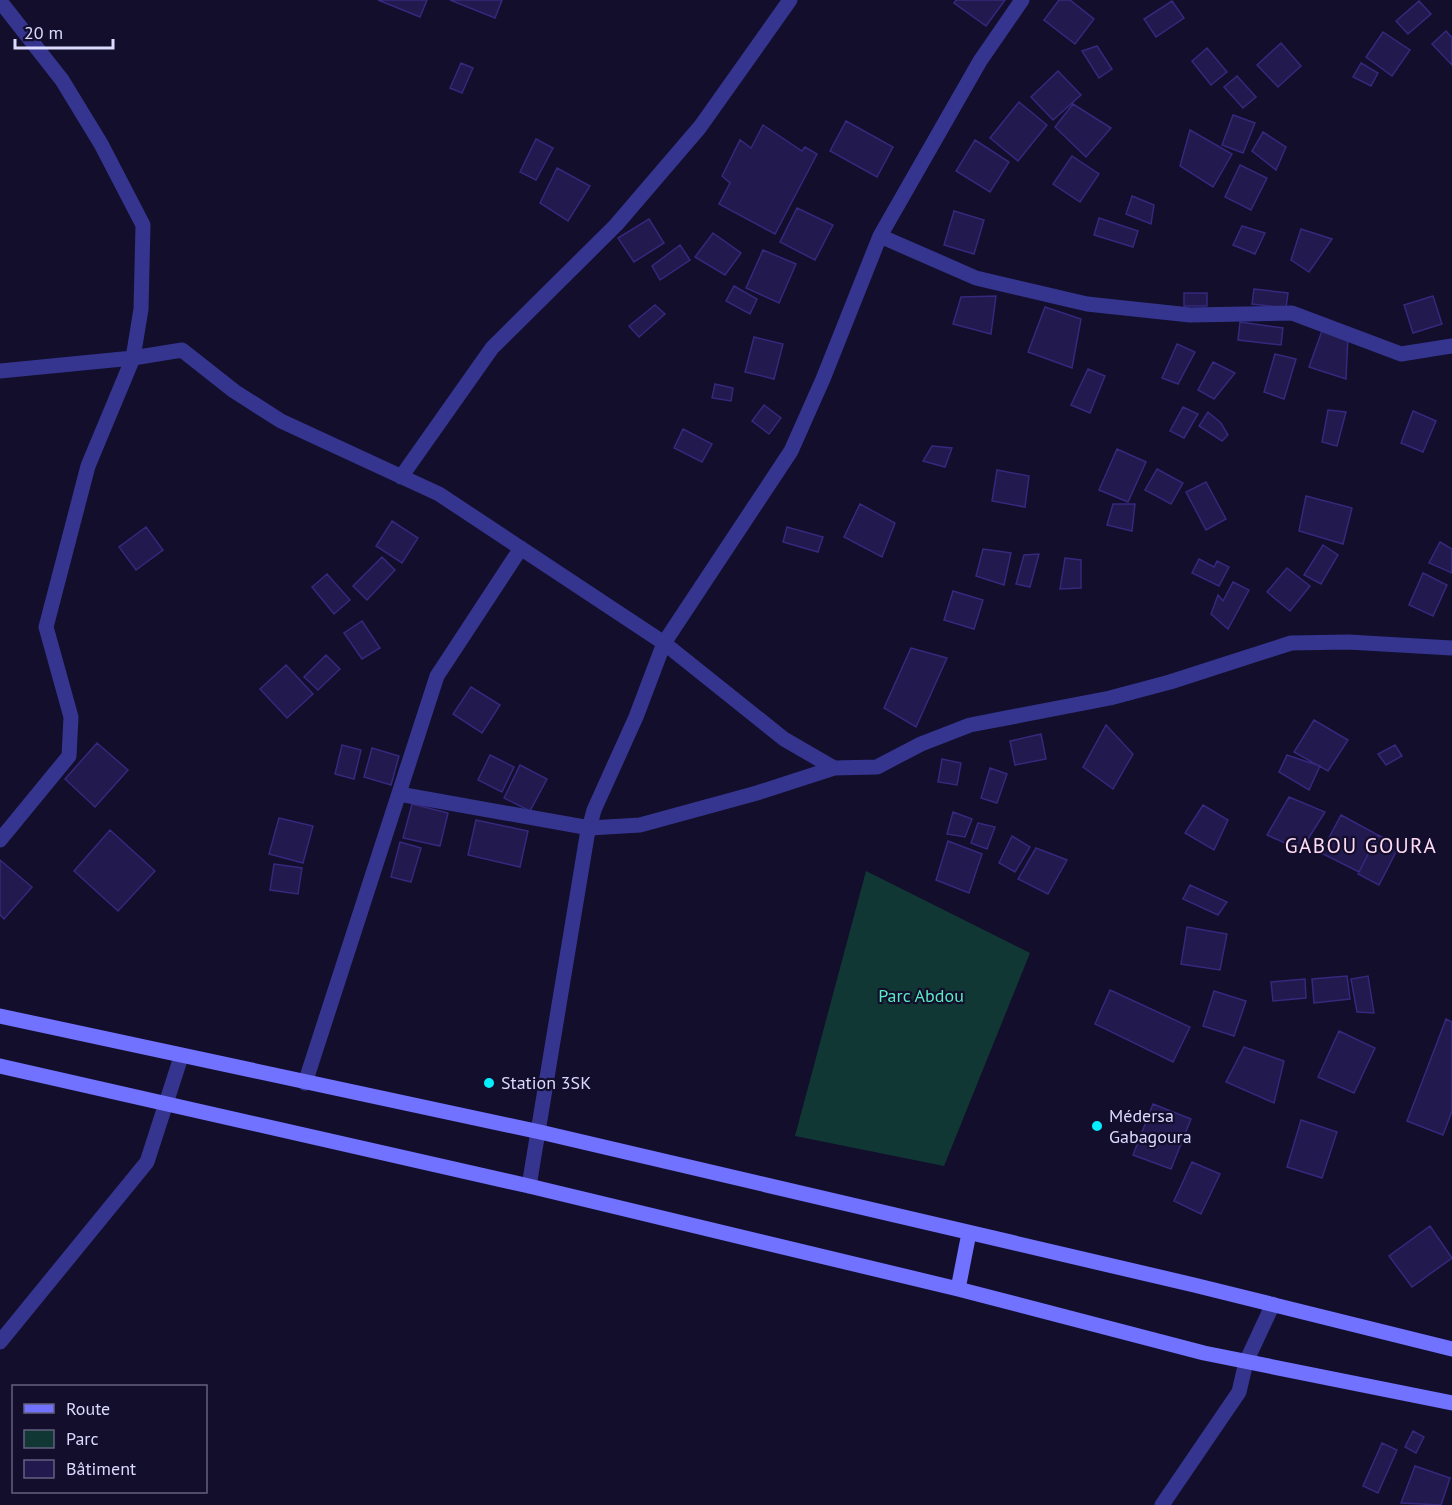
<svg xmlns="http://www.w3.org/2000/svg" width="1452" height="1505" viewBox="0 0 1452 1505" font-family="'PT Sans',sans-serif">
	<rect width="100%" height="100%" fill="#120e2c"/>
	<path fill="#113734" d="M866 871 1030 953 944 1166 795 1136Z"/>
	<path fill="#22194f" stroke="#36287d" stroke-width="1.5" d="M378 0H427L420 17Z
		M450 0H502L495 18Z
		M956 0H1005L986 26 954 3Z
		M1059 0H1070L1094 19 1075 44 1044 20Z
		M1172 1 1184 18 1156 37 1144 19Z
		M1419 1 1431 14 1408 34 1396 21Z
		M1446 31 1452 38V65L1432 44Z
		M1383 32 1410 50 1392 76 1366 57Z
		M1281 43 1301 66 1278 87 1257 65Z
		M1097 46 1112 69 1099 78 1082 51Z
		M1207 48 1227 72 1211 85 1192 61Z
		M461 63 473 68 462 93 450 88Z
		M1361 63 1378 73 1371 86 1353 77Z
		M1058 71 1081 95 1053 120 1031 97Z
		M1237 76 1256 97 1243 108 1224 87Z
		M1019 102 1047 125 1018 161 990 138Z
		M1073 104 1111 128 1086 157 1055 127Z
		M1233 115 1255 123 1243 153 1222 145Z
		M846 121 893 147 877 177 830 151Z
		M763 125 802 151 805 147 817 154 775 234 719 204 730 183 722 176 740 140 751 148Z
		M1190 130 1232 154 1213 187 1180 166Z
		M1263 132 1286 147 1276 170 1252 151Z
		M536 139 553 148 536 180 520 172Z
		M975 140 1009 162 990 192 956 171Z
		M1072 156 1099 174 1080 202 1053 184Z
		M1240 165 1267 178 1251 210 1225 197Z
		M557 168 590 186 568 221 540 203Z
		M1132 196 1154 205 1151 224 1126 214Z
		M797 208 833 225 815 260 780 242Z
		M954 211 984 220 974 254 944 245Z
		M1099 218 1138 231 1133 247 1094 235Z
		M649 219 664 243 634 262 618 238Z
		M1242 226 1265 233 1255 254 1233 245Z
		M1301 229 1332 239 1309 272 1291 260Z
		M713 233 741 253 725 275 695 257Z
		M680 245 690 260 660 280 652 266Z
		M763 250 796 264 779 303 746 288Z
		M734 286 757 299 750 314 726 301Z
		M1254 289 1288 293 1286 308 1252 304Z
		M1184 293H1207V306H1184Z
		M996 296 991 334 953 324 961 297Z
		M1433 296 1442 324 1413 333 1404 305Z
		M655 305 665 314 639 337 629 326Z
		M1045 307 1081 319 1072 368 1028 352Z
		M1240 322 1283 328 1281 345 1238 340Z
		M1323 328 1348 336 1346 379 1309 367Z
		M754 337 783 344 774 379 745 372Z
		M1177 344 1195 352 1178 384 1162 378Z
		M1275 354 1296 359 1284 399 1264 392Z
		M1213 362 1235 373 1214 399 1198 390Z
		M1088 369 1105 376 1090 413 1071 405Z
		M715 384 733 388 731 401 712 398Z
		M764 405 781 418 769 434 752 421Z
		M1183 407 1198 414 1184 438 1170 431Z
		M1328 410 1346 412 1337 446 1322 442Z
		M1413 411 1436 421 1423 452 1401 443Z
		M1208 412 1221 423 1228 435 1222 441 1199 426Z
		M683 429 712 444 702 462 674 448Z
		M932 446 952 448 945 467 923 461Z
		M1117 449 1146 462 1128 502 1099 490Z
		M1157 469 1183 483 1171 504 1145 490Z
		M997 470 1029 476 1025 507 992 501Z
		M1206 482 1226 519 1206 530 1186 492Z
		M1306 496 1352 508 1343 544 1299 531Z
		M860 504 895 523 882 557 844 537Z
		M1113 504H1135L1132 531 1107 525Z
		M392 521 418 538 402 563 376 546Z
		M146 527 163 550 136 570 119 547Z
		M787 527 823 537 818 552 783 542Z
		M1440 542 1452 549V573L1429 563Z
		M1323 545 1338 555 1321 584 1304 575Z
		M983 549 1011 553 1004 585 976 576Z
		M1039 554 1030 587 1016 584 1024 555Z
		M382 557 395 570 367 600 353 586Z
		M1065 558 1081 560V588L1060 589Z
		M1199 559 1214 567 1217 561 1229 567 1219 586 1192 573Z
		M1287 568 1310 586 1290 611 1267 592Z
		M1423 573 1447 585 1433 616 1409 605Z
		M327 574 350 600 334 614 312 587Z
		M1233 582 1249 590 1228 629 1211 614 1218 595 1223 601Z
		M953 591 983 600 974 629 944 620Z
		M362 621 380 648 362 659 344 633Z
		M911 648 947 658 916 727 884 708Z
		M326 655 340 669 318 690 304 677Z
		M286 665 313 694 287 718 260 689Z
		M471 687 500 705 482 733 453 714Z
		M1314 720 1348 740 1328 771 1294 752Z
		M1106 725 1133 754 1113 789 1083 767Z
		M1041 734 1046 759 1015 765 1010 741Z
		M97 743 128 770 95 807 65 779Z
		M342 745 361 750 354 779 335 774Z
		M1395 745 1402 756 1386 765 1378 754Z
		M372 748 399 756 391 785 364 777Z
		M490 755 514 767 502 792 478 780Z
		M1287 755 1320 766 1309 790 1279 772Z
		M942 759 961 763 957 785 938 782Z
		M520 765 547 779 530 811 504 798Z
		M990 768 1007 774 997 803 981 798Z
		M1289 797 1325 812 1301 850 1267 835Z
		M412 804 448 813 440 846 403 838Z
		M1203 805 1228 820 1214 850 1185 833Z
		M953 812 972 819 965 837 947 834Z
		M1341 815 1378 835 1359 872 1321 853Z
		M279 818 313 826 303 863 269 854Z
		M476 820 528 831 520 867 468 855Z
		M978 823 995 827 987 849 971 843Z
		M110 830 155 871 118 911 74 871Z
		M1378 835 1399 846 1379 885 1358 874Z
		M1012 836 1030 847 1015 872 999 863Z
		M948 841 982 854 969 893 936 880Z
		M400 842 421 848 411 882 391 877Z
		M1036 848 1067 860 1048 894 1018 879Z
		M0 860 32 887 4 919 0 915Z
		M274 864 302 868 298 894 270 890Z
		M1190 885 1227 902 1218 915 1183 899Z
		M1187 927 1227 934 1220 970 1181 964Z
		M1347 976 1350 999 1314 1003 1312 979Z
		M1368 976 1374 1013 1357 1012 1351 979Z
		M1305 979 1306 998 1273 1001 1271 982Z
		M1110 990 1190 1027 1173 1062 1095 1024Z
		M1214 991 1246 1001 1234 1036 1203 1026Z
		M1446 1019 1452 1022V1111L1443 1135 1407 1121Z
		M1339 1031 1375 1048 1354 1093 1318 1077Z
		M1244 1047 1284 1061 1274 1103 1226 1082Z
		M1153 1104 1191 1119 1171 1169 1133 1155Z
		M1301 1120 1337 1132 1322 1178 1287 1167Z
		M1192 1162 1220 1174 1201 1214 1174 1201Z
		M1430 1226 1452 1258 1412 1287 1389 1256Z
		M1413 1431 1424 1437 1416 1453 1405 1447Z
		M1382 1443 1397 1450 1378 1493 1363 1486Z
		M1415 1466 1450 1478 1441 1505 1401 1503Z"/>
	<g fill="none" stroke-linecap="round" stroke-linejoin="round">
		<path stroke="#35358f" stroke-width="15" d="M0 1 62 80 101 144 143 225 141 309 133 358 88 466 46 627 71 717 69 756 0 840
			M880 236 976 278 1087 304 1190 315 1292 313 1401 354 1452 346
			M0 371 133 358 182 350 234 391 281 421 439 494 664 643 784 739 834 768 877 767 921 744 970 725 1110 698 1170 682 1291 643 1348 642 1452 648
			M401 477 492 348 616 225 700 127 790 0
			M399 794 590 828 640 825 757 793 834 768
			M305 1083 437 676 521 548
			M529 1186 587 836 594 810 636 717 664 643 791 451 823 379 880 236 980 61 1022 0
			M0 1342 147 1162 181 1057
			M1162 1505 1239 1392 1246 1362 1273 1304"/>
		<path stroke="#7172ff" stroke-width="15" d="M0 1016 540 1132 1194 1285 1452 1349
			M0 1066 529 1186 958 1289 1204 1353 1452 1403
			M958 1289 969 1233"/>
	</g>
	<g fill="#06efff" stroke="#120e2c" stroke-width="2">
		<circle cx="489" cy="1083" r="6"/>
		<circle cx="1097" cy="1126" r="6"/>
	</g>
	<g text-anchor="middle" stroke-width="4.5" stroke-linejoin="round" paint-order="stroke">
		<g font-size="18" fill="#59ebc1" stroke="#120e2c">
			<text x="921" y="1002">Parc Abdou</text>
		</g>
		<g font-size="18" fill="#dcdaff" stroke="#120e2c" text-anchor="start">
			<text x="501" y="1089">Station 3SK</text>
			<text x="1109" y="1122">Médersa<tspan x="1109" dy="21">Gabagoura</tspan></text>
		</g>
		<g font-size="21" letter-spacing="1.5" fill="#ffdcf3" stroke="#120e2c">
			<text x="1361" y="853">GABOU GOURA</text>
		</g>
	</g>
	<rect x="12" y="1385" width="195" height="108" fill="#120e2c" stroke="#636080" stroke-width="1.5"/>
	<rect x="24" y="1404" width="30" height="9" fill="#7172ff" stroke="#636080" stroke-width="1.5"/>
	<text x="66" y="1415" font-size="18" fill="#dcdaff">Route</text>
	<rect x="24" y="1430" width="30" height="18" fill="#113734" stroke="#636080" stroke-width="1.5"/>
	<text x="66" y="1445" font-size="18" fill="#dcdaff">Parc</text>
	<rect x="24" y="1460" width="30" height="18" fill="#22194f" stroke="#636080" stroke-width="1.5"/>
	<text x="66" y="1475" font-size="18" fill="#dcdaff">Bâtiment</text>
	<path d="M15 39v9h98v-9" fill="none" stroke="#dcdaff" stroke-width="3"/>
	<text x="24" y="39" font-size="18" fill="#dcdaff" stroke="#120e2c" stroke-width="4.5" paint-order="stroke">20 m</text>
</svg>
